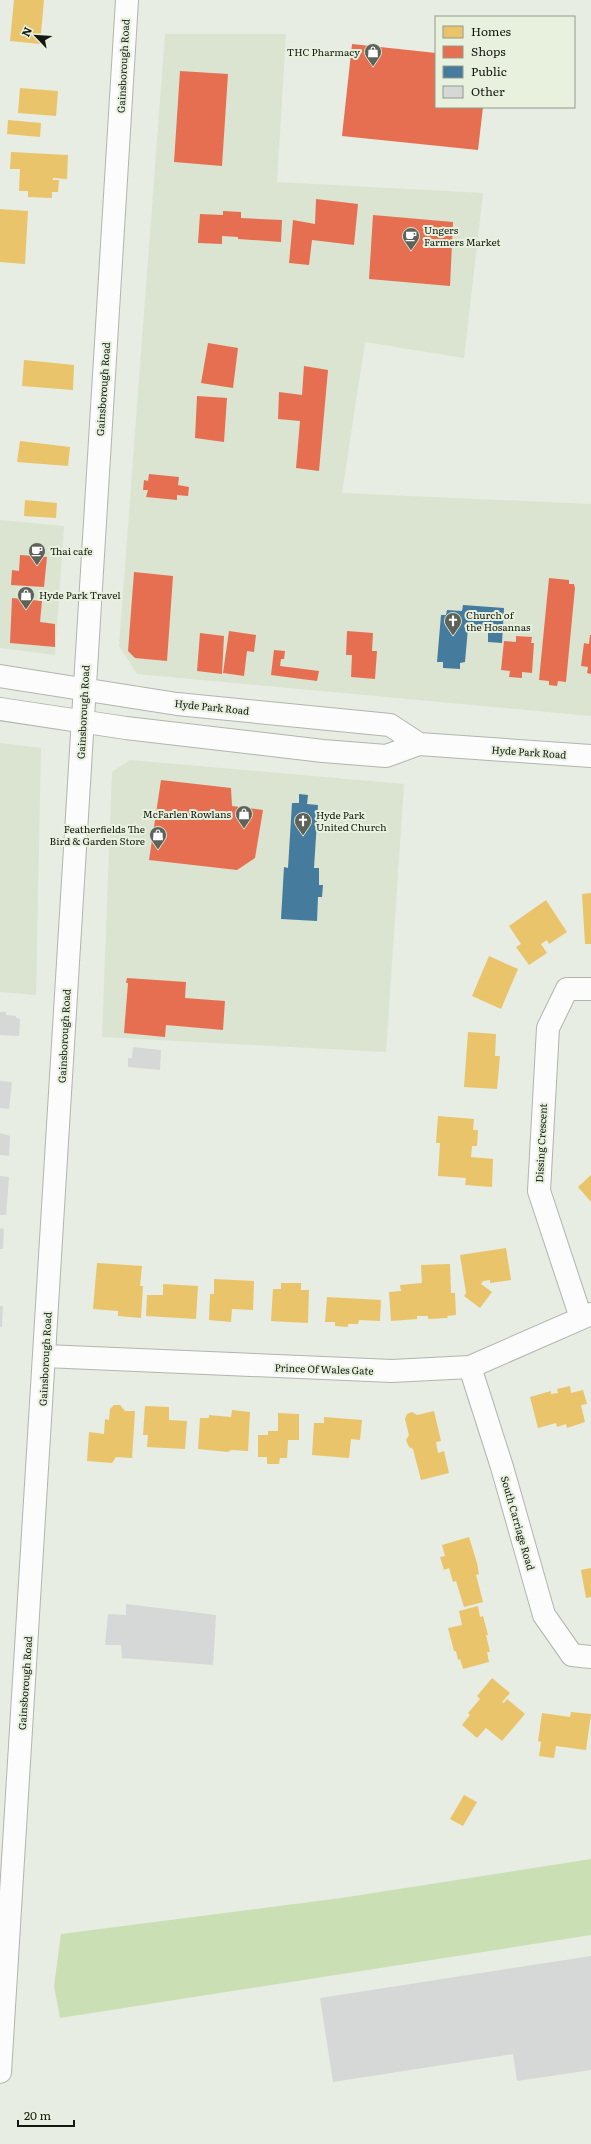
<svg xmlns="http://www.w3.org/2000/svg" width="591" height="2144" viewBox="0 0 591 2144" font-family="Literata,serif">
	<rect width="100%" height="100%" fill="#e7ede2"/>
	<path fill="#dae4d1" d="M165 34H286L277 182 483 193 464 358 365 342 342 493 591 504V716L137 674 119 646Z
		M0 520 64 526 55 655 0 648Z
		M0 743 41 748 36 995 0 992Z
		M130 760 404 784 386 1052 102 1037 112 772Z"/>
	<path fill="#cadfb4" d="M591 1859V1935L60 2018 54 1986 61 1934 341 1898Z"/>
	<path fill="#e9c46a" d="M14 0H44L40 44 10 41Z
		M20 88 58 91 56 116 18 113Z
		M8 120 41 123 40 137 7 134Z
		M11 152 68 155 67 179 53 178V180H59L58 192H52V198L28 197V191H19L20 169H10Z
		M0 209 28 211 25 264 0 262Z
		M24 360 74 365 73 390 22 386Z
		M20 441 70 447 68 466 17 462Z
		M25 500 57 503 56 518 24 516Z
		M591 893V944H585L582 894Z
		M546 900 567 932 549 944 547 940 541 944 547 953 529 965 516 947 521 944 509 926Z
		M489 956 518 969 501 1009 472 996Z
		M468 1032 496 1034 495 1056H500L497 1089 464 1087Z
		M438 1116 474 1119 473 1130H478L477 1146H472L471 1157 493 1159 492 1187 465 1185 466 1178 438 1176 440 1143H436Z
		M591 1175V1202L578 1187Z
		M506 1248 511 1280 490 1283V1280L483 1281 481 1284 492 1292 480 1308 464 1296 466 1293 460 1255Z
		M97 1263 142 1266 140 1286H143L141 1318 118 1316V1311L93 1309Z
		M450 1264 451 1293H455L456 1315 447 1316 448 1318 428 1319V1316H417V1319L391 1321 389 1292 401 1291 400 1285 422 1283 421 1265Z
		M214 1279 254 1281 253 1310 232 1309 231 1322 209 1320 210 1294H214Z
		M281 1283H301V1290H309L308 1323 271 1321 273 1289H281Z
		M163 1284 198 1286 196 1319 146 1316 147 1295H163Z
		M327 1297 381 1300 380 1321 359 1320 358 1324H348V1327L335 1326V1322H325Z
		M570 1386 571 1393 583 1390 587 1404 581 1405 585 1422 567 1428 566 1424 557 1427 556 1423 538 1428 530 1397 551 1391V1394L558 1393 557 1389Z
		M114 1405H120L125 1411H135L132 1458 116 1457 112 1463 87 1461 89 1432 104 1434 105 1419 109 1420 110 1409Z
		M145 1406 169 1407V1420L187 1421 185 1449 147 1447 148 1435H143Z
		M232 1410 250 1412 248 1451 231 1450 228 1452 198 1449 200 1418H209V1415L231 1417Z
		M434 1411 441 1441 436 1442 438 1453 444 1451 449 1473 421 1480 413 1449 409 1447 406 1440 409 1435 405 1419 407 1414 412 1412 417 1415Z
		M278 1413 299 1414V1440H288L287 1458H280L279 1464H267V1457H258V1435H268V1431H278Z
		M324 1417 362 1420 360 1440 351 1439 349 1458 312 1455 314 1423H324Z
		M469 1537 477 1563 479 1574 476 1575 483 1602 464 1607 456 1581 453 1582 449 1568 444 1570 440 1557 445 1556 442 1545Z
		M591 1568V1597L586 1598 581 1570Z
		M478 1606 480 1617 483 1616 488 1635H486L490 1652H487L489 1662 463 1669 460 1659 458 1660 456 1651H454L448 1628 462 1625 459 1611Z
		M492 1678 510 1693 502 1702 504 1703 507 1699 525 1714 502 1741 486 1728 477 1738 462 1725 470 1715 468 1713 480 1699 477 1696Z
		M571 1712 591 1714 586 1750 556 1746 554 1758 539 1756 541 1742 538 1741 542 1713 570 1717Z
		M464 1795 477 1802 463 1826 450 1819Z"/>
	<path fill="#e76f51" d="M352 44 436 53V107H483L478 150 342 136Z
		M180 71 228 74 222 166 174 162Z
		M316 199 358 204 354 245 312 240 309 265 289 263 293 220 315 224Z
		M223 211 241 212V218L282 220 281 242 238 239V237L222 236V244L198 243 200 214 223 215Z
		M373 215 453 222 450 286 369 279Z
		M208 343 238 348 233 388 201 383Z
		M304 366 328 370 319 471 296 468 300 421 278 419 279 392 302 395Z
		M197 396 227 398 224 442 195 438Z
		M149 474 179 477 178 485 189 487 188 496 177 495V500L146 497 148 490H143L144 480 148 481Z
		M20 555 47 557 44 587 11 585 12 570 19 571Z
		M134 572 173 576 167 661 135 658 128 651Z
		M549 578 569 580V584H574L575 588 566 682 558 681 557 686 549 685V681L539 680Z
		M12 598 42 601 40 622 55 624V647L10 643Z
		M229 631 256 635 254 652 247 651 244 676 223 673Z
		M347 631 373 633 372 651H377L375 679 351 677 352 655H346Z
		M200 633 224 636 222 674 197 671Z
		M590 635H591V674L587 673 588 667 581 666 584 643 589 644Z
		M516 636 532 637 531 643H534L532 673 522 672V678L509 677 510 671 501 670 504 641 516 642Z
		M274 650 285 651 284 659H281L280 666 319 671 317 681 271 675Z
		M161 780 231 788 232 806 263 810 255 858 237 870 149 860Z
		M127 978 186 982 185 998 225 1001 223 1030 166 1025 165 1037 124 1033 128 983H126Z"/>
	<path fill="#457b9d" d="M463 605 504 608 502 643 488 642V630L468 628 465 662 460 663V669L443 668V662H437L441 615H446L447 610 462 611Z
		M299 794 308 795 307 804 318 805 314 868H319V885H323L322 897H318L317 921 281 919 284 867 288 868 292 803H299Z"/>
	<path fill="#d5d8d6" d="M0 1012H6V1015L16 1016V1018L20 1019 19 1036 0 1035Z
		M133 1047 161 1050 160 1070 128 1067V1058H132Z
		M0 1081 12 1082 9 1109 0 1108Z
		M0 1133 10 1136 9 1156 0 1155Z
		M0 1176 9 1177 6 1215H0Z
		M0 1228 4 1229 3 1249H0Z
		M0 1306H3L2 1327H0Z
		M126 1604 216 1615 213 1665 122 1658 121 1645H105L108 1614 126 1615Z
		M591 1956V2070L517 2081 513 2054 333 2082 320 1998Z"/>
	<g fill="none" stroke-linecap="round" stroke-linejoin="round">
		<defs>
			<path id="street" d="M581 1318 539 1191 548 1028 567 989H591
				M45 1356 392 1371 470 1367 591 1314
				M470 1367 502 1467 544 1615 572 1655 591 1657"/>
			<path id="secondary" d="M0 676 177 704 390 725 419 744
				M0 709 126 728 323 751 386 756 419 744 591 756
				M0 2072 127 0"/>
		</defs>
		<use href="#street" stroke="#b1b5ae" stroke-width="24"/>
		<use href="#secondary" stroke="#b1b5ae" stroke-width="24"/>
		<use href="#street" stroke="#fbfcfb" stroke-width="22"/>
		<use href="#secondary" stroke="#fbfcfb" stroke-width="22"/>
	</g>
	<defs>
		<symbol id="shop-pin" viewBox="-11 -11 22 30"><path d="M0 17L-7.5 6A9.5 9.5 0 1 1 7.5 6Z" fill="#5e635a" stroke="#e7f1de"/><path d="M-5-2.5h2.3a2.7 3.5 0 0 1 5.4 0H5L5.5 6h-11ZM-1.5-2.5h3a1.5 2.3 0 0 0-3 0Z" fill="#fff"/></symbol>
		<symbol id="cafe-pin" viewBox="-11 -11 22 30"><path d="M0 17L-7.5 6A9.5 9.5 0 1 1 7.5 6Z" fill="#5e635a" stroke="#e7f1de"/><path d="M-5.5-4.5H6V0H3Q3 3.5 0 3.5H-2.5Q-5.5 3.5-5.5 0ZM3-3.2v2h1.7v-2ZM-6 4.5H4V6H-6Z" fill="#fff"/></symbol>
		<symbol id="church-pin" viewBox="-11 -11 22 30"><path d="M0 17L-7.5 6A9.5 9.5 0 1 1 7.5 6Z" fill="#5e635a" stroke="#e7f1de"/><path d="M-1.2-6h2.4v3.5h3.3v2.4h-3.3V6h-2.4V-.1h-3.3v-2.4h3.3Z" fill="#fff"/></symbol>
	</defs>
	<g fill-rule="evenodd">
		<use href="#shop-pin" x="363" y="42" width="20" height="27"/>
		<use href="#cafe-pin" x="401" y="226" width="20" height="27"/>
		<use href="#cafe-pin" x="27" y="541" width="20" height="27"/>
		<use href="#shop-pin" x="16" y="585" width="20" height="27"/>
		<use href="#church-pin" x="443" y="611" width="20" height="27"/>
		<use href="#shop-pin" x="234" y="804" width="20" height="27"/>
		<use href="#church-pin" x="293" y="811" width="20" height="27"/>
		<use href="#shop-pin" x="148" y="825" width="20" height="27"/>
	</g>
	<g text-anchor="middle" stroke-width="4" stroke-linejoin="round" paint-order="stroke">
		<g font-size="10" fill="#151811" stroke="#e7f1de" text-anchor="start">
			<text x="360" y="56" text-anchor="end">THC Pharmacy</text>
			<text x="424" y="234">Ungers<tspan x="424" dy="12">Farmers Market</tspan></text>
			<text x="50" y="555">Thai cafe</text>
			<text x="39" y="599">Hyde Park Travel</text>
			<text x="466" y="619">Church of<tspan x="466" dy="12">the Hosannas</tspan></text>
			<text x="231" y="818" text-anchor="end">McFarlen Rowlans</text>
			<text x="316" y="819">Hyde Park<tspan x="316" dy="12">United Church</tspan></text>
			<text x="145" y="833" text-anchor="end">Featherfields The<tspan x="145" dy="12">Bird &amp; Garden Store</tspan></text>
		</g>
		<g font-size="10" fill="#151811" stroke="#e7f1de">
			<text transform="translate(123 66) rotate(-87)" y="4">Gainsborough Road</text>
			<text transform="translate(103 389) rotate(-86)" y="4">Gainsborough Road</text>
			<text transform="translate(212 707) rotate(6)" y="4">Hyde Park Road</text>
			<text transform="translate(83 712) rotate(-87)" y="4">Gainsborough Road</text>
			<text transform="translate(529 752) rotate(4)" y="4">Hyde Park Road</text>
			<text transform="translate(64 1036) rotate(-87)" y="4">Gainsborough Road</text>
			<text transform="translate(541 1143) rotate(-87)" y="4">Dissing Crescent</text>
			<text transform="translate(45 1359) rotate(-87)" y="4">Gainsborough Road</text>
			<text transform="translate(324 1369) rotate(2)" y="4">Prince Of Wales Gate</text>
			<text transform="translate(518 1523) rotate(74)" y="4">South Carriage Road</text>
			<text transform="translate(25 1683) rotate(-86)" y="4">Gainsborough Road</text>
		</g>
	</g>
	<rect x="435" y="16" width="140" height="92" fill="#e7f1de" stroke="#939a8c"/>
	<rect x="443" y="26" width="20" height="12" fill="#e9c46a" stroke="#939a8c"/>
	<text x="471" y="36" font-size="12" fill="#151811">Homes</text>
	<rect x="443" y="46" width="20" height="12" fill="#e76f51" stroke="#939a8c"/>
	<text x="471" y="56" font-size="12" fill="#151811">Shops</text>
	<rect x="443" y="66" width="20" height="12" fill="#457b9d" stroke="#939a8c"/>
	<text x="471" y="76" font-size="12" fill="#151811">Public</text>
	<rect x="443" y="86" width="20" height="12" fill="#d5d8d6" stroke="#939a8c"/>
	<text x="471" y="96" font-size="12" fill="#151811">Other</text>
	<g transform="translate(36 36) rotate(295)" stroke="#e7f1de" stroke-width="3" paint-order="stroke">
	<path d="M0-3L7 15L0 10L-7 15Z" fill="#151811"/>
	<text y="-6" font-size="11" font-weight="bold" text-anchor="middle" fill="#151811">N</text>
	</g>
	<path d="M18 2120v6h56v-6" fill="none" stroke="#151811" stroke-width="2"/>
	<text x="24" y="2120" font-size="12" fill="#151811" stroke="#e7f1de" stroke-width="3" paint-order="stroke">20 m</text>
</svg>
